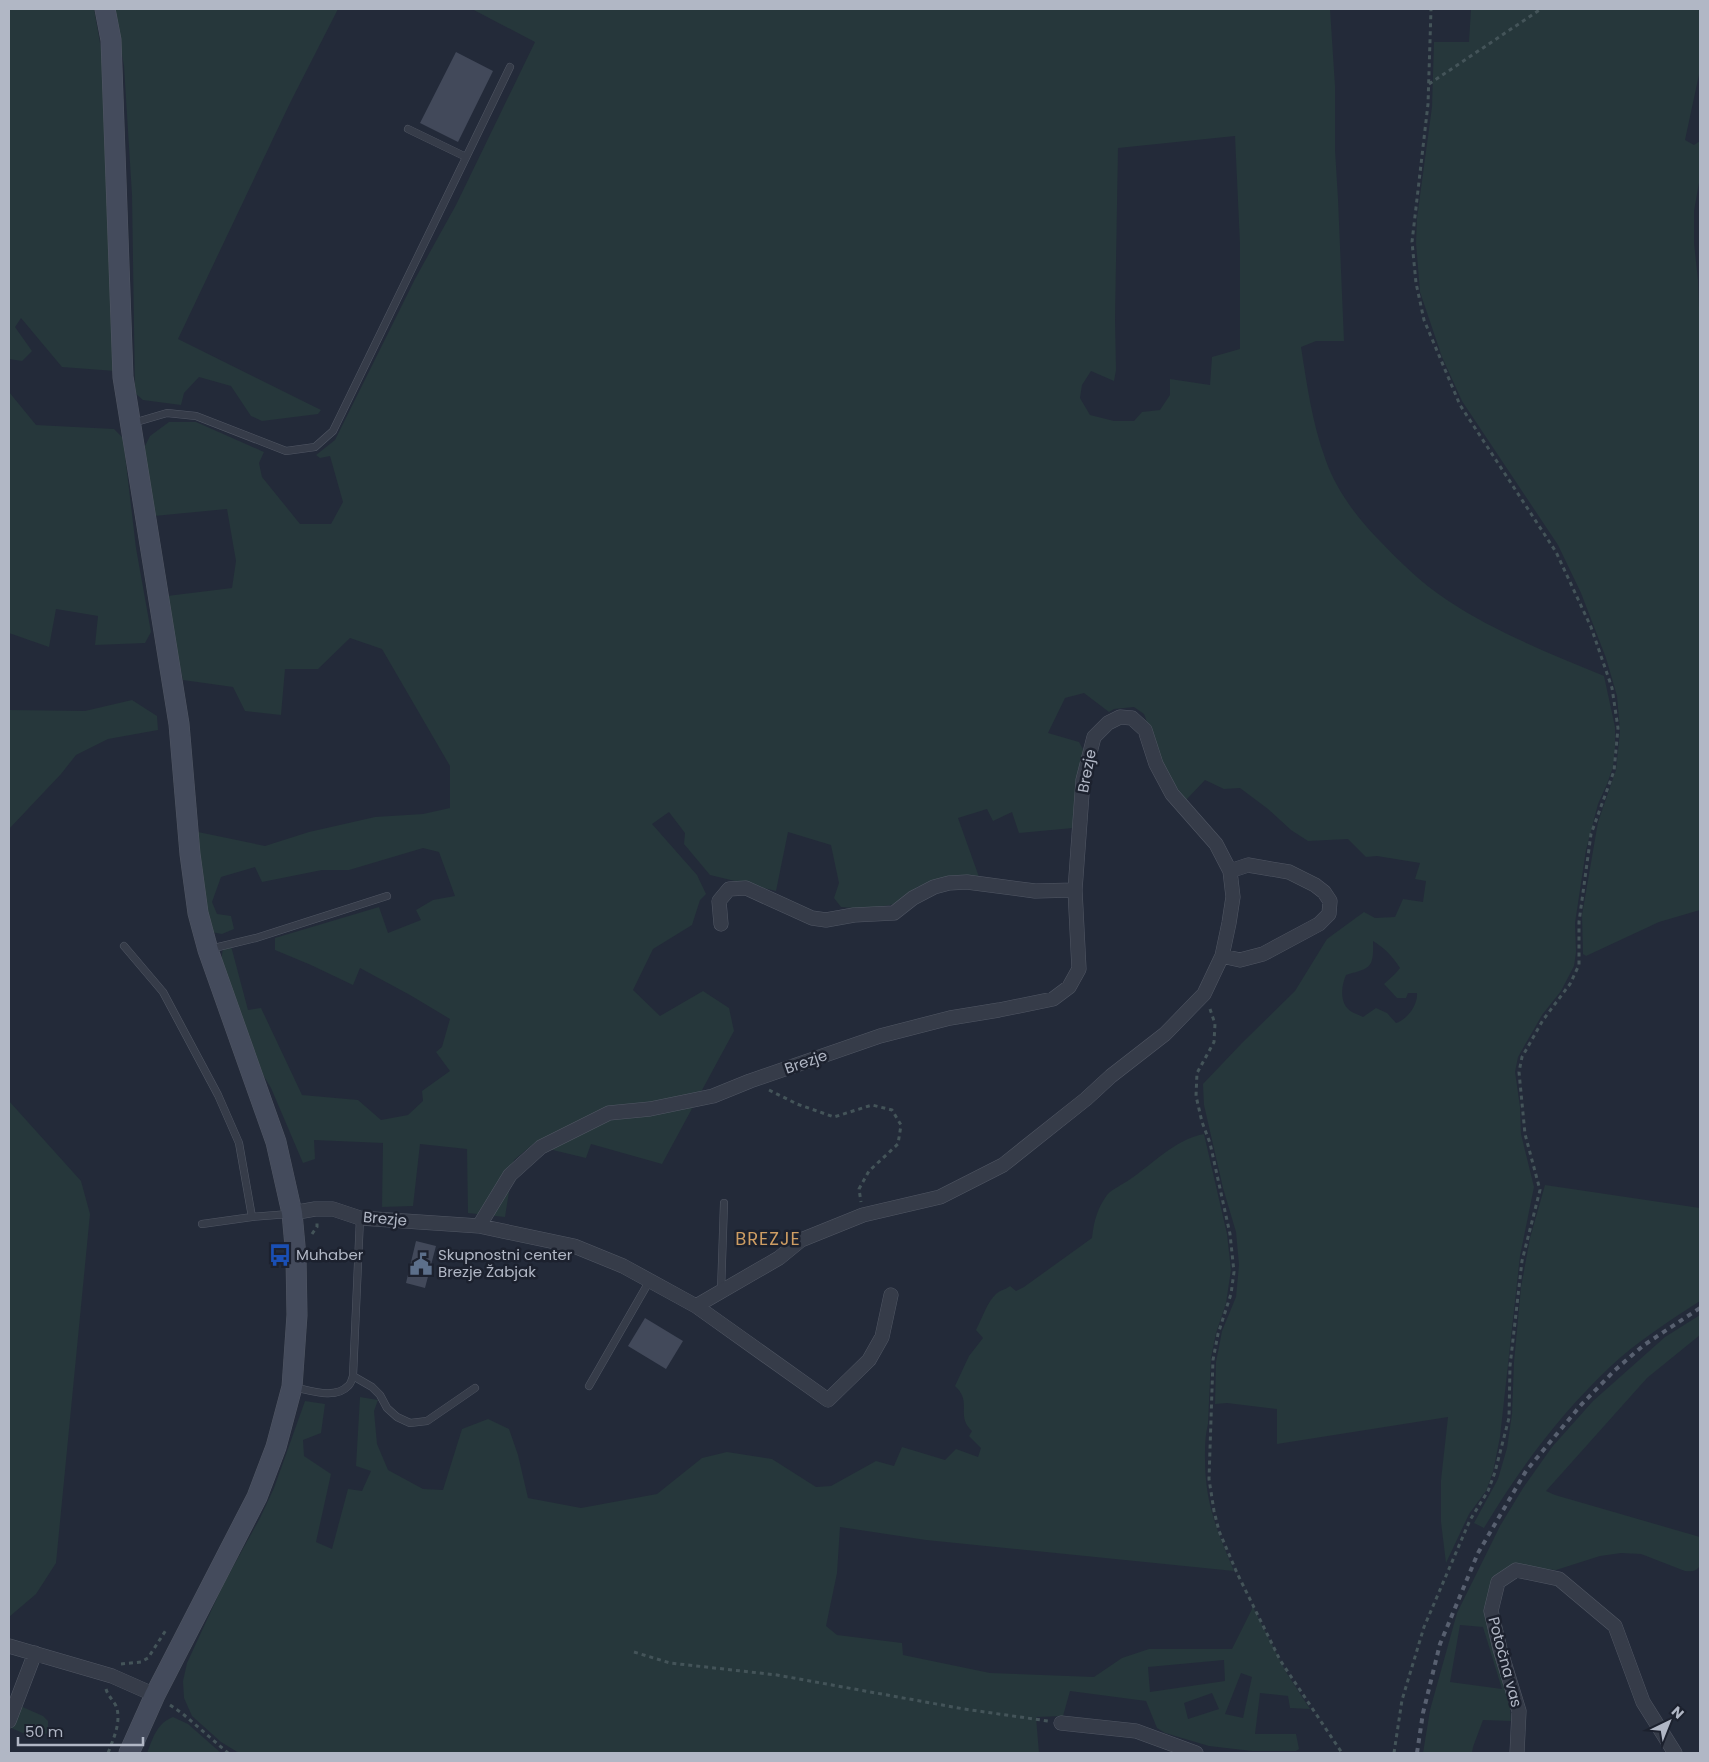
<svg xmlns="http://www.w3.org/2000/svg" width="1709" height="1762" viewBox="0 0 1709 1762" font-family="Poppins,sans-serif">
	<rect width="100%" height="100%" fill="#232a39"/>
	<path fill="#26373b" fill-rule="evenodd" d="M9 9H94L102 54 115 371 62 367 21 318 15 327 32 351 22 361 9 359Z
		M114 9H338L290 103 178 339 321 410 318 414 262 421 251 416 231 386 199 377 184 393 181 405 143 400 135 393 132 195 124 66Z
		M472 9H1330L1335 86V150L1338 199 1344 341H1316L1301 347C1307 385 1312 422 1325 458 1335 488 1355 515 1376 537 1398 560 1421 583 1447 600 1495 632 1551 654 1604 676L1615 727V747L1613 767 1607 784 1598 804 1586 850 1575 923 1576 952 1574 966 1561 991 1542 1015 1518 1057 1515 1072 1520 1107 1521 1134 1534 1187 1520 1256 1500 1437 1493 1472 1486 1491 1469 1514 1446 1563 1441 1522V1480L1448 1417 1277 1444V1409L1227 1403 1215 1404 1216 1362 1222 1331 1236 1297 1239 1265 1236 1232 1223 1188 1204 1105 1203 1084 1242 1043 1295 991 1327 939 1364 912 1375 918 1395 917 1403 899 1423 902 1426 881 1415 879 1420 863 1377 856 1366 857 1348 839 1308 841 1291 830 1268 809 1240 788 1224 789 1205 780 1186 800 1175 785 1163 764 1144 714 1134 707 1114 709 1109 712 1084 693 1065 698 1048 733 1079 742 1085 753 1073 828 1019 833 1012 812 993 821 987 809 958 818 979 877 945 879 917 887 896 904 865 909 841 907 834 898 839 883 831 845 788 832 776 891 710 875 684 844 685 833 669 812 652 824 697 875 706 894 700 900 692 925 653 949 633 990 660 1016 703 991 729 1008 734 1031 662 1164 591 1144 586 1158 532 1145 514 1160 505 1217 468 1213 467 1149 420 1144 413 1206 382 1207 383 1143 314 1140 315 1159 303 1163 271 1088 254 1060 221 962 223 948 231 946 248 1010 261 1008 302 1095 358 1100 381 1120 408 1115 423 1101 422 1091 450 1071 436 1052 442 1047 450 1019 410 995 360 968 353 985 311 965 275 950V938L379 907 388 933 421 920 416 910 433 900 455 896 439 852 423 848 349 870H322L262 882 255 867 221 877 212 902 217 914 231 916 234 929 222 934 211 932 202 882 198 832 265 846 309 832 375 817 423 814 450 808V766L382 649 350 638 318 669H285L281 715 245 711 233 687 183 680 171 627 167 596 232 588 236 561 227 509 154 516 141 454 150 436 169 422H196L264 452 259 463 262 477 300 524H331L343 502 330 456 320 458 316 455 335 440 415 279 456 205 535 42ZM1235 136 1240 244V349L1212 357 1210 385 1170 379V395L1160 410 1142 412 1134 421H1114L1090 415 1080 398 1082 385 1091 371 1114 381 1116 370 1115 319 1118 148ZM1373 941C1385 948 1393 957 1400 968L1395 974 1384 984 1397 998H1406L1408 993H1417C1418 1005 1407 1020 1396 1023L1387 1013 1376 1008 1363 1017C1360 1015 1355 1014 1352 1012 1339 1005 1341 986 1346 975 1370 968 1374 969 1373 941Z
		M1471 9H1700V70L1685 140 1694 145 1700 141V177L1694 211V243L1698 280 1700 334V910L1659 922 1586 956 1583 954 1582 915 1598 822 1616 770 1620 731 1617 696 1606 658 1581 593 1558 545 1462 401 1442 357 1420 292 1416 243 1417 218 1432 107 1434 42H1469Z
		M9 392 36 425 114 429 123 438 136 548 151 632 145 643 95 645 98 616 56 609 49 647 9 633Z
		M132 700 157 716 158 730 108 739 76 755 61 774 9 829V710L85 711Z
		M9 1101 81 1181 90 1214 56 1563 36 1594 9 1617Z
		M1204 1134 1227 1234 1231 1270 1226 1303 1216 1333 1211 1358 1208 1424C1205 1436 1205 1447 1205 1459 1205 1503 1217 1531 1234 1571L926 1540 840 1527 837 1573 826 1626 837 1635 902 1643 903 1655 990 1673 1094 1677 1122 1658 1149 1649H1232L1253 1607 1286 1672 1310 1709 1290 1708 1288 1696 1260 1693 1255 1734H1296L1299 1749 1296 1751H1252L1209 1746 1165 1733 1157 1728 1146 1701 1070 1691 1063 1716 1036 1717 1039 1753H239L221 1742 192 1716 184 1698 183 1681 187 1663 223 1585 260 1518 274 1488 305 1401 325 1404 321 1433 303 1440 304 1456 331 1474 316 1542 332 1549 348 1489 362 1491 371 1471 356 1466 360 1397 378 1400 374 1411 377 1444 388 1470 423 1489 443 1490 462 1429 488 1419 509 1429 518 1455 528 1498 581 1508 657 1494 702 1458 727 1452 772 1459 816 1487 831 1486 876 1461 894 1466 902 1447 945 1460 956 1449 978 1457 981 1448 969 1436 972 1431C955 1416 973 1402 955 1386L969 1356 983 1338 976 1330C982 1319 987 1302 996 1294 1000 1290 1005 1290 1010 1286L1016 1291 1024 1287 1092 1238C1094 1221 1097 1209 1107 1195 1112 1189 1122 1185 1129 1180 1153 1164 1174 1140 1204 1134ZM1224 1660 1225 1681 1150 1692 1148 1667ZM1241 1673 1252 1677 1243 1718 1225 1714ZM1212 1693 1219 1709 1188 1719 1184 1703Z
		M1545 1185 1700 1208V1301C1669 1321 1638 1341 1611 1366 1561 1413 1519 1469 1484 1528L1474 1523 1498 1479 1507 1448 1512 1414 1514 1362 1521 1287 1530 1238Z
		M1700 1315V1335L1647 1378 1546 1491 1555 1495 1700 1537V1566C1696 1571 1692 1572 1685 1571L1641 1554 1621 1553 1600 1556 1556 1570 1542 1569 1523 1565 1490 1587 1509 1694 1511 1721 1483 1720 1473 1747 1472 1753H1423L1430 1710 1457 1613 1500 1526 1523 1488 1552 1447 1593 1401 1665 1337ZM1460 1625 1483 1627 1502 1689 1450 1682Z
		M9 1701 43 1716 48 1721V1733L34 1738 9 1727Z
		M173 1717 188 1724 221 1753H147C153 1738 157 1723 173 1717Z"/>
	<path fill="#42495a" d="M456 52 493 71 458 142 420 123Z
		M416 1241 436 1246 425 1288 406 1283Z
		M645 1318 683 1341 666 1369 628 1346Z"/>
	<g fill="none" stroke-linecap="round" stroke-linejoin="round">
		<defs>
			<path id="lane" d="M408 129 466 157
				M133 423 167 413 196 416 286 451 315 447 333 431 510 67
				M124 946 163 992 218 1095 239 1143 252 1217 289 1214
				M210 949 256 938 387 896
				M202 1224 252 1217
				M721 1291 724 1203
				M353 1376 372 1387 380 1395 387 1408 397 1417 410 1423 427 1421 475 1388
				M589 1386 650 1280
				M293 1387C309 1390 335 1400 348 1386 351 1384 352 1379 353 1376L360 1218"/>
			<path id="street" d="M721 924 719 901 729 889 746 888 812 918 826 920 854 915 894 913 913 898 934 887 949 883 967 882 1035 891 1075 890
				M1222 956 1240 960 1263 954 1319 924 1329 914 1330 901 1324 892 1315 885 1289 872 1248 865 1230 871
				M292 1213 315 1209H333L360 1218 479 1226 574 1246 623 1266 696 1306 828 1400 869 1360 882 1337 891 1295
				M479 1226 510 1175 541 1147 609 1113 650 1109 713 1096 750 1081 880 1036 950 1018 999 1010 1053 999 1069 987 1079 969 1075 890 1083 780 1094 737 1108 723 1120 717 1132 718 1145 730 1156 764 1172 794 1216 844 1230 871 1233 897 1229 923 1222 956 1204 994 1165 1034 1111 1076 1086 1099 1003 1165 940 1197 863 1215 801 1240 779 1258 696 1306
				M9 1646 112 1676 155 1695
				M9 1721 35 1653
				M1061 1723 1136 1731 1196 1753
				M1517 1753 1519 1711 1500 1649 1491 1611 1498 1582 1516 1570 1559 1579 1615 1626 1643 1702 1675 1753"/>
			<path id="secondary" d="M105 9 111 40 123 377 179 724 190 854 198 913 208 950 276 1142 292 1213 296 1257 297 1315 292 1387 276 1447 257 1497 155 1695 129 1753"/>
		</defs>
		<use href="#lane" stroke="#515764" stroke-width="8"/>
		<use href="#street" stroke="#515764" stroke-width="15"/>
		<use href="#secondary" stroke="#515764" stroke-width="21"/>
		<path stroke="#445459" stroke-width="3" stroke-dasharray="4 4" stroke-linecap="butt" d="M1429 84 1541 9
			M1210 1009 1215 1024 1214 1042 1197 1073 1196 1096 1202 1122 1210 1143 1230 1234 1234 1272 1231 1294 1218 1334 1213 1360 1209 1479 1214 1511 1219 1531 1237 1573 1280 1660 1342 1753
			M769 1090 797 1104 834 1117 872 1105 892 1110 901 1125 898 1144 869 1171 859 1189 861 1202
			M312 1234 317 1227V1222
			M634 1652 670 1663 777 1675 964 1709 1048 1721
			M121 1664 141 1662 148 1658 166 1630
			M106 1689C108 1696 113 1700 116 1706 122 1721 113 1740 108 1753
			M170 1705 183 1714 228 1753
			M1394 1753 1402 1700 1424 1627 1470 1520 1488 1491 1495 1472 1509 1418 1510 1366 1522 1261 1540 1190 1525 1134 1519 1072 1522 1057 1543 1020 1570 984 1579 965V922L1591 834 1614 771 1618 728 1612 688 1591 627 1556 552 1460 405 1424 320 1416 283 1412 242 1428 104 1431 9"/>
		<use href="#lane" stroke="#363c49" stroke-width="7"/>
		<use href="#street" stroke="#363c49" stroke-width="14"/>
		<use href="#secondary" stroke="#444b5c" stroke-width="20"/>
		<path stroke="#586070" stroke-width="4" stroke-dasharray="5 5" stroke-linecap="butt" d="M1417 1753 1423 1713 1440 1644 1478 1553 1526 1471 1581 1405 1615 1370 1644 1345 1700 1308"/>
	</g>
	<defs>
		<symbol id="bus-bare" viewBox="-9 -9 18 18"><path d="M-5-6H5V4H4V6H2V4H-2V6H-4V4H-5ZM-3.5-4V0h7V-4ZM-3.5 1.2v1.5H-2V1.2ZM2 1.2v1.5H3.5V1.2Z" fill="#1a4fb4" stroke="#1c212e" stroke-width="2.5" paint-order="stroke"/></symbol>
		<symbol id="civic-bare" viewBox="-9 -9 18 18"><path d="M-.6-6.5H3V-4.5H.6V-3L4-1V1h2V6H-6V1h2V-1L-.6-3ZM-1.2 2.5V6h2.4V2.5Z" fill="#5c6f8a" stroke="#1c212e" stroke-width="2.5" paint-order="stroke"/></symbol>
	</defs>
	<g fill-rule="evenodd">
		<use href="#bus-bare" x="264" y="1239" width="32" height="32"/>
		<use href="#civic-bare" x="405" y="1248" width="32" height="32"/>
	</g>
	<g text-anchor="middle" stroke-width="5" stroke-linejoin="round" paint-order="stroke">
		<g font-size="15" fill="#b1b7c5" stroke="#1c212e">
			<text transform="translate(1087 771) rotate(-79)" y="5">Brezje</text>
			<text transform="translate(806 1062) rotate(-19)" y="5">Brezje</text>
			<text transform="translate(385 1219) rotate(5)" y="5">Brezje</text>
			<text transform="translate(1505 1662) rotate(75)" y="5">Potočna vas</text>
		</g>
		<g font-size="15" fill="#b1b7c5" stroke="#1c212e" text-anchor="start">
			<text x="296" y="1260">Muhaber</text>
			<text x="438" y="1260">Skupnostni center<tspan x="438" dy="17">Brezje Žabjak</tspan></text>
		</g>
		<g font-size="18" letter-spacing="1" fill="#ce9d63" stroke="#1c212e">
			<text x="768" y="1245">BREZJE</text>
		</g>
	</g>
	<rect width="1709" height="1762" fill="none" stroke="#b1b7c5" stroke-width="20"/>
	<g transform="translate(1669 1722) rotate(43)" stroke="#1c212e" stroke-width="4" paint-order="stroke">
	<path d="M0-4L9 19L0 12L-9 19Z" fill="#b1b7c5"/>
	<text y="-8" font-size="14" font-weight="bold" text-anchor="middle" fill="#b1b7c5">N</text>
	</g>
	<path d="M18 1737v8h125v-8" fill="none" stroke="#b1b7c5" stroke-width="2.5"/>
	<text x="25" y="1737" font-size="15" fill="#b1b7c5" stroke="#1c212e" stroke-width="4" paint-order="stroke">50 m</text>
</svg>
